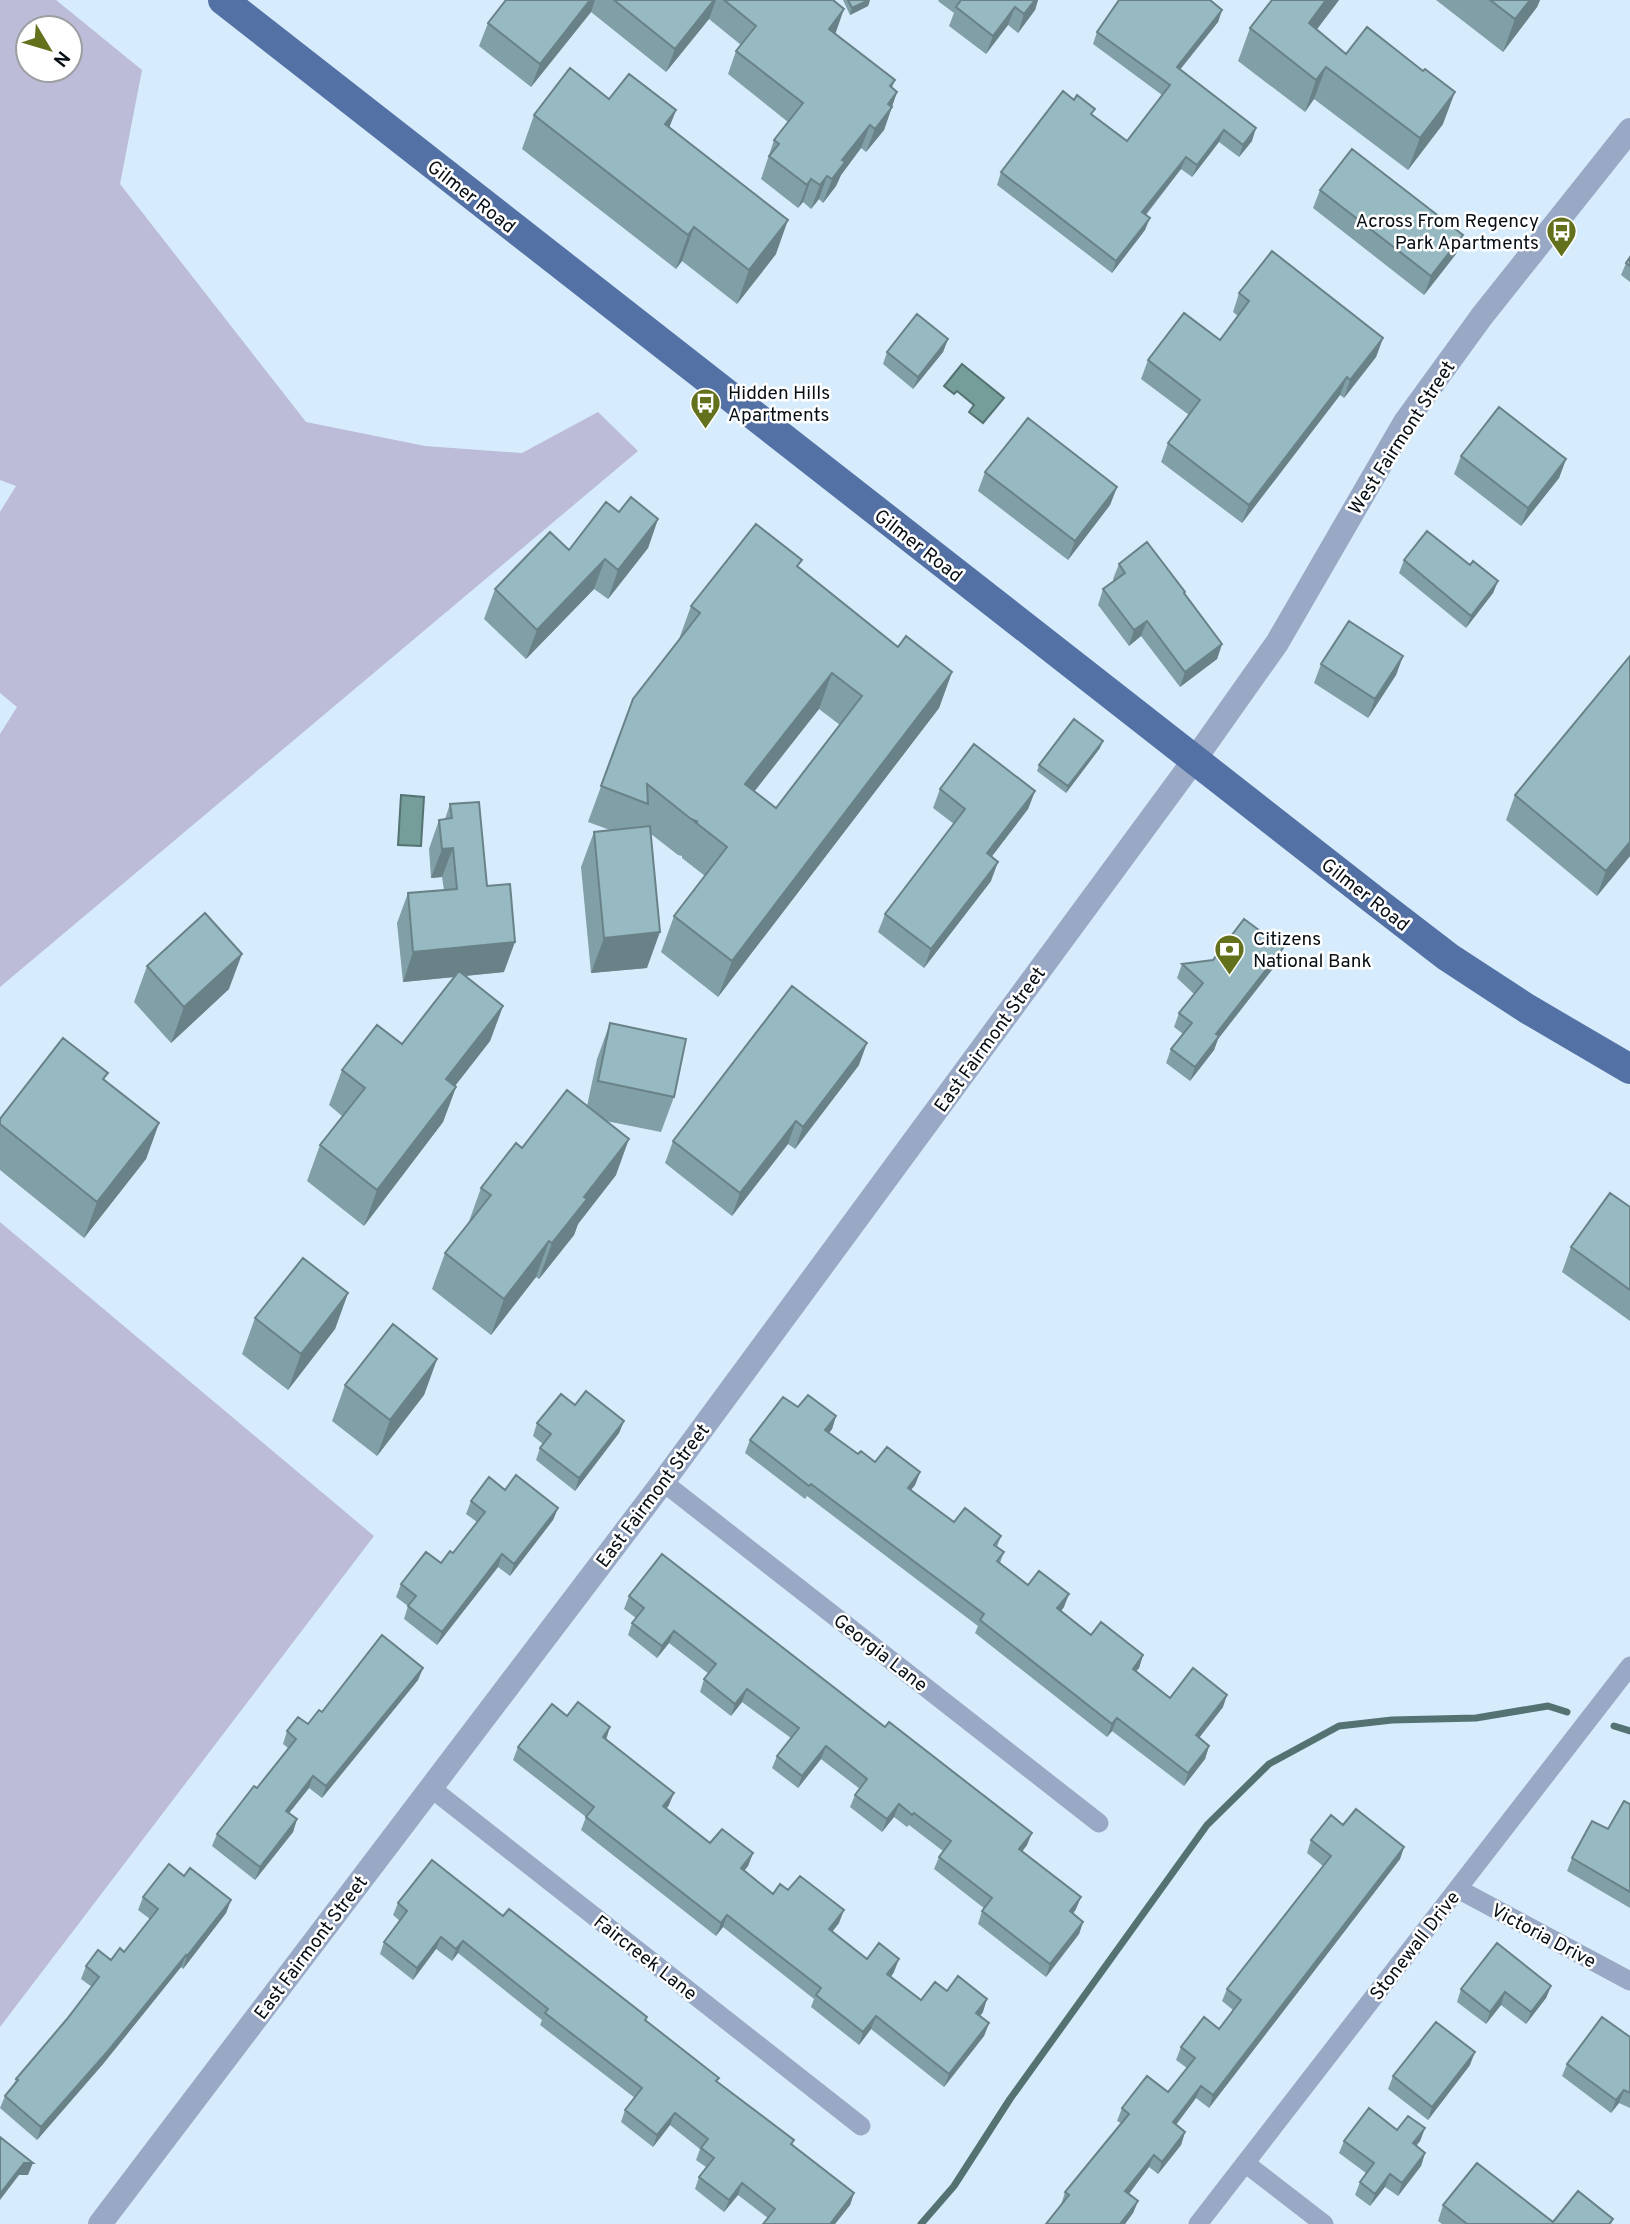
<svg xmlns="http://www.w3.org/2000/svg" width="1630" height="2224" viewBox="0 0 1630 2224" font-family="Overpass,sans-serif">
	<rect width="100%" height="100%" fill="#d6ecfc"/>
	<path fill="#bcbbd8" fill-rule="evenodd" d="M0 0H56L142 70 120 184 306 422 425 446 522 453 598 412 638 451 0 987V734L17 707 0 693V512L16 486 0 480ZM70 28V70H28V28Z
		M0 1222 374 1536 0 2027Z"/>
	<path fill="#759d9a" stroke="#547272" stroke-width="2" d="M962 364 1004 398 983 423 969 412 974 405 957 391 954 394 944 386Z
		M401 795 424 797 421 846 398 845Z"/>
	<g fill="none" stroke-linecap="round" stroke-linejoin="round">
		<path stroke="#547272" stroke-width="7" d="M1614 1726 1630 1731
			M921 2224 954 2186 1010 2099 1207 1825 1269 1764 1339 1726 1392 1720 1476 1718 1548 1706 1567 1712"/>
		<path stroke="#98a8c5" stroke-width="19" d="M663 1482 1099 1823
			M431 1788 861 2126
			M1458 1889 1630 1981
			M1245 2163 1324 2224
			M1198 2224 1630 1666"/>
		<path stroke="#98a8c5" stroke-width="24" d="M100 2224 663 1482 1195 759 1277 643 1405 422 1482 316 1630 130"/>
		<path stroke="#5471a5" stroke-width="30" d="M223 0 1374 900 1448 957 1526 1008 1630 1069"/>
	</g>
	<path fill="#819fa7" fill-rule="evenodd" d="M506 0H833L836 32 835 34 895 80 892 88 897 92 884 130 866 152 861 148 841 175 836 186 823 203 819 199 811 209 803 202 798 208 761 179 774 140 788 122 728 74 736 51 741 45 709 19 666 72 591 12 531 87 479 46 488 23Z
		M843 0H870L868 6 850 15Z
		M939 0H1038L1035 10 1018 33 1008 25 986 54 949 26 954 13 938 1Z
		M1272 0H1339L1316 30 1346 54 1443 124 1408 170 1314 99 1305 112 1238 61 1250 28Z
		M1436 0H1540L1537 7 1503 52Z
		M1222 10 1218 22 1180 70 1252 141 1239 157 1219 142 1192 177 1181 169 1146 215 1145 230 1112 273 997 185 1001 172 1093 116 1127 141 1162 95 1093 44 1097 32Z
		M609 99 676 110 669 127 776 254 737 304 682 261 676 269 522 149 534 115Z
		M1320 190 1456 254 1424 295 1313 208Z
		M1630 257V282L1621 275 1626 263Z
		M1239 293 1383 338 1376 357 1344 398 1340 395 1242 523 1161 462 1168 443 1189 415 1141 379 1148 360 1220 340 1238 316 1233 312Z
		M948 339 943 352 913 389 883 364 887 352Z
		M1461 456 1566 459 1559 478 1521 526 1454 474Z
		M985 472 1117 487 1110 505 1068 560 978 491Z
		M619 512 658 519 648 548 608 599 594 589 526 659 484 619 495 589 569 550Z
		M1404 560 1470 565 1498 581 1493 593 1466 628 1399 573Z
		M1119 564 1185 592 1184 594 1222 644 1217 659 1180 687 1141 636 1129 646 1098 605 1103 589 1114 581 1113 579Z
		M799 568 898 647 952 672 939 708 718 997 661 952 674 916 705 876 682 858V856L678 855 651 834 647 968 591 973 581 867 594 832 610 830 588 822 633 699 678 642 691 606ZM819 709 840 725 776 808 754 791Z
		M1403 656 1396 675 1368 718 1314 683 1321 664Z
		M1630 656V856L1597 896 1506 820 1515 795Z
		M1100 748 1066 793 1037 771 1039 765Z
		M940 789 1035 791 1028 809 991 857V881L924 968 878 932 885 914 954 824 933 808Z
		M450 804 487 886 504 972 465 976 503 1006 490 1041 455 1086 456 1087 443 1122 364 1226 307 1181 320 1145 342 1116 329 1105 342 1070 402 1044 455 977 403 982 397 923 408 893 444 890 442 877 431 878 429 849 439 820 445 819Z
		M1278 962 1218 1039 1214 1050 1190 1081 1166 1063 1171 1049 1183 1034 1174 1027 1179 1013 1194 994 1177 978 1182 964Z
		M147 966 229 989 171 1043 134 1002Z
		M610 1023 674 1097 661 1132 606 1121 616 1175 578 1224 574 1235 539 1279 536 1277 491 1335 432 1289 445 1253 468 1224 481 1188 522 1148 587 1106 597 1059Z
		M859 1065 795 1149 788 1144 732 1216 665 1163 673 1141Z
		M105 1081 159 1123 146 1159 84 1238 0 1170V1119Z
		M1630 1207V1321L1562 1272 1571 1247Z
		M348 1293 335 1329 288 1390 242 1354 255 1318Z
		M437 1359 424 1395 377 1456 332 1421 345 1385Z
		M575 1405 624 1421 619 1433 575 1491 536 1460 540 1448 543 1444 533 1436 537 1423Z
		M798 1407 836 1416 832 1429 829 1433 858 1454 875 1462 920 1472 915 1485 911 1490 954 1522 1001 1536 997 1547 1004 1552 1000 1563 1028 1585 1064 1607 1061 1611 1091 1635 1143 1655 1139 1668 1136 1671 1170 1698 1223 1707 1199 1738 1209 1746 1205 1759 1184 1786 1112 1731 1107 1737 975 1633 978 1626 807 1496 805 1499 745 1453 750 1440Z
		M505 1490 558 1508 553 1520 510 1576 498 1567 437 1645 404 1619 408 1606 396 1597 401 1584 441 1563 453 1553 477 1522 466 1514 471 1501Z
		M629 1596 1027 1845 1022 1851 1076 1909 1073 1914 1083 1922 1079 1934 1046 1977 978 1924 982 1911 985 1909 934 1869 939 1857 943 1851 909 1825 907 1827 894 1817 882 1832 850 1807 855 1795 860 1789 821 1759 798 1788 772 1768 777 1756 791 1738 742 1702 731 1716 700 1692 704 1679 709 1674 669 1643 657 1658 628 1635 632 1623 636 1618 624 1609Z
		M423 1668 418 1680 322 1798 309 1788 289 1813 297 1819 293 1832 255 1880 212 1846 217 1834 257 1788 288 1748 283 1744 287 1731 308 1724 322 1712Z
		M606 1740 669 1805 666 1809 710 1843 753 1853 748 1866 744 1871 773 1894 788 1890 839 1923 832 1932 867 1959 894 1972 891 1977 921 2000 947 1991 983 2012 980 2016 989 2023 984 2036 944 2087 871 2029 859 2045 811 2007 814 1999 723 1927 716 1936 581 1830 586 1817 513 1760 518 1747Z
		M1630 1804V1908L1567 1871 1572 1858 1608 1829Z
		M1343 1825 1404 1847 1400 1859 1209 2108 1196 2098 1176 2125 1185 2132 1181 2145 1158 2174 1149 2167 1129 2194 1138 2201 1133 2213 1125 2224H1046L1061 2205 1065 2192 1121 2123 1117 2121 1122 2108 1168 2092 1187 2068 1176 2060 1181 2047 1219 2029 1233 2010 1222 2001 1227 1989 1323 1866 1307 1853 1311 1840Z
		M184 1876 231 1900 226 1913 183 1969 181 1967 103 2064 37 2140 0 2108 5 2096 14 2086 16 2079 67 2019 92 1987 81 1979 86 1966 111 1960 124 1952 150 1919 138 1910 143 1897Z
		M398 1903 503 1916 647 2017 646 2021 717 2081 794 2140 792 2145 854 2193 850 2205 835 2224H763L768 2218 738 2195 724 2212 695 2189 699 2177 706 2167 696 2160 700 2149 670 2125 653 2147 621 2122 625 2110 635 2098 540 2025 542 2020 458 1953 452 1961 436 1949 413 1980 380 1954 384 1942 400 1921 393 1915Z
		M1551 1986 1546 1998 1526 2024 1501 2005 1486 2024 1457 2002 1461 1989Z
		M1630 2037V2108L1619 2103 1611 2113 1562 2076 1567 2064Z
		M1470 2065 1428 2120 1388 2089 1393 2076Z
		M1425 2128 1420 2141 1416 2146 1425 2153 1421 2166 1398 2196 1385 2187 1370 2206 1355 2195 1360 2182 1366 2173 1339 2153 1344 2141 1397 2130Z
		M1443 2205 1553 2222 1613 2219 1611 2224H1442L1438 2221Z"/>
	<path fill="#698288" d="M590 0H595L591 12 531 87 540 64Z
		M714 0H716L709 19 666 72 675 49Z
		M870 0 868 6 850 15 852 8Z
		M1035 0H1038L1035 10 1018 33 1024 14Z
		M1326 0H1339L1297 56 1309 23Z
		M1530 0H1540L1537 7 1503 52 1515 19Z
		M1015 7 1008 25 986 54 993 36Z
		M844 9 836 32 820 52 829 29Z
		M1222 10 1218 22 1172 79 1177 67Z
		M1326 67 1314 99 1305 112 1316 80Z
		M897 92 884 130 866 152 875 129 888 104Z
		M1455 92 1443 124 1408 170 1420 138Z
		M676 110 663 144 665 124Z
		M870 125 861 148 841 175 836 186 823 203 832 179 842 160Z
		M1256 128 1252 141 1239 157 1243 145Z
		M1224 130 1219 142 1192 177 1197 165Z
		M1186 157 1181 169 1138 224 1142 212Z
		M827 176 819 199 811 209 820 185Z
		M811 179 803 202 798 208 807 185Z
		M1150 218 1145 230 1112 273 1116 261Z
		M788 220 776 254 737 304 749 270Z
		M694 227 682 261 676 269 688 235Z
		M1463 235 1456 254 1424 295 1431 276Z
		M1383 338 1376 357 1344 398 1350 380Z
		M948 339 943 352 913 389 918 377Z
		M1347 377 1340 395 1242 523 1249 505Z
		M1566 459 1559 478 1521 526 1528 508Z
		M1117 487 1110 505 1068 560 1075 541Z
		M658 519 648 548 608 599 618 570Z
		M605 559 594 589 526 659 537 630Z
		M1498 581 1493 593 1466 628 1471 616Z
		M1147 621 1141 636 1129 646 1134 630Z
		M1222 644 1217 659 1180 687 1185 672Z
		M1403 656 1396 675 1368 718 1375 699Z
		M952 672 939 708 718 997 732 961Z
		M832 673 819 709 732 820 745 784Z
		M1103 741 1100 748 1066 793 1068 786Z
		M1035 791 1028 809 980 872 987 853Z
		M1630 842V856L1597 896 1606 871Z
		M453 848 442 877 431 878 442 849Z
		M998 862 991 881 924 968 931 949Z
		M660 932 647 968 591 973 604 938Z
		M515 942 504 972 403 982 413 952Z
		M1283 948 1278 962 1218 1039 1214 1050 1190 1081 1195 1067 1216 1034Z
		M242 954 229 989 171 1043 184 1007Z
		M503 1006 490 1041 433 1114 446 1079Z
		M867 1043 859 1065 795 1149 803 1127Z
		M456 1087 443 1122 364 1226 377 1190Z
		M796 1121 788 1144 732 1216 740 1193Z
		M159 1123 146 1159 84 1238 97 1202Z
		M629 1139 616 1175 578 1224 574 1235 539 1279 552 1243 584 1197Z
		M549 1241 536 1277 491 1335 504 1299Z
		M348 1293 335 1329 288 1390 301 1354Z
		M437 1359 424 1395 377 1456 390 1420Z
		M836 1416 832 1429 821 1443 825 1430Z
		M624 1421 619 1433 575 1491 579 1478Z
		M920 1472 915 1485 903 1500 908 1488Z
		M558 1508 553 1520 510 1576 514 1564Z
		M502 1554 498 1567 437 1645 442 1632Z
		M1069 1594 1064 1607 1053 1621 1057 1608Z
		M674 1631 669 1643 657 1658 662 1646Z
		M1143 1655 1139 1668 1128 1681 1133 1669Z
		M423 1668 418 1680 322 1798 326 1786Z
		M747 1689 742 1702 731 1716 735 1704Z
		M1227 1695 1223 1707 1191 1748 1196 1735Z
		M1117 1718 1112 1731 1107 1737 1112 1724Z
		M610 1727 606 1740 603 1737Z
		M826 1746 821 1759 798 1788 802 1776Z
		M1209 1746 1205 1759 1184 1786 1188 1773Z
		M313 1776 309 1788 281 1823 286 1811Z
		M674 1793 669 1805 659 1819 663 1806Z
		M899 1804 894 1817 882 1832 887 1819Z
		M297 1819 293 1832 255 1880 260 1867Z
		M1032 1833 1027 1845 1015 1861 1019 1849Z
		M1404 1847 1400 1859 1209 2108 1213 2095Z
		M753 1853 748 1866 736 1881 741 1868Z
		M1081 1897 1076 1909 1065 1924 1070 1911Z
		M231 1900 226 1913 183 1969 187 1956Z
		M844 1910 839 1923 824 1942 829 1929Z
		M727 1915 723 1927 716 1936 721 1923Z
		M1083 1922 1079 1934 1046 1977 1050 1964Z
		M441 1937 436 1949 413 1980 417 1968Z
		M463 1941 458 1953 452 1961 456 1949Z
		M186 1955 181 1967 103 2064 37 2140 41 2127Z
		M899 1959 894 1972 883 1987 887 1974Z
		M1551 1986 1546 1998 1526 2024 1531 2012Z
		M1505 1992 1501 2005 1486 2024 1490 2012Z
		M987 1999 983 2012 972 2026 976 2013Z
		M876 2016 871 2029 859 2045 863 2032Z
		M989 2023 984 2036 944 2087 949 2074Z
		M1475 2052 1470 2065 1428 2120 1432 2107Z
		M1201 2086 1196 2098 1168 2135 1173 2122Z
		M1624 2090 1619 2103 1611 2113 1616 2100Z
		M675 2113 670 2125 653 2147 657 2135Z
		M1425 2128 1420 2141 1408 2156 1413 2143Z
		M1185 2132 1181 2145 1158 2174 1162 2162Z
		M1425 2153 1421 2166 1398 2196 1402 2183Z
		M1154 2155 1149 2167 1121 2204 1125 2191Z
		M24 2163H33L28 2175H19L0 2200V2194Z
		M1390 2174 1385 2187 1370 2206 1375 2194Z
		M742 2183 738 2195 724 2212 729 2200Z
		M854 2193 850 2205 835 2224H830Z
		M1138 2201 1133 2213 1125 2224H1120Z"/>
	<path fill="#96b9c2" stroke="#698288" stroke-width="2" fill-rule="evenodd" d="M506 0H590L540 64 488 23Z
		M614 0H714L675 49Z
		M724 0H833L844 9 829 29 895 80 890 86 897 92 888 104 892 107 875 129 870 125 842 160 845 162 832 179 827 176 820 185 811 179 807 185 769 156 779 144 774 140 803 103 736 51 756 26Z
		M848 0H869L852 8Z
		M961 0H1035L1024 14 1015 7 993 36 956 7Z
		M1119 0H1210L1222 10 1177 67 1256 128 1243 145 1224 130 1197 165 1186 157 1142 212 1150 218 1116 261 1001 172 1063 91 1074 100 1077 95 1095 109 1091 114 1127 141 1170 85 1097 32Z
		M1272 0H1326L1309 23 1346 54 1367 27 1423 71 1425 69 1455 92 1420 138 1326 67 1316 80 1250 28Z
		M1490 0H1530L1515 19Z
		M570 68 609 99 629 74 676 110 665 124 788 220 749 270 694 227 688 235 534 115Z
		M1352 149 1463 235 1431 276 1320 190Z
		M1272 251 1383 338 1350 380 1347 377 1249 505 1168 443 1200 400 1148 360 1184 313 1220 340 1249 301 1239 293Z
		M1630 257V266L1626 263Z
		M917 314 948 339 918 377 887 352Z
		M1499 407 1566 459 1528 508 1461 456Z
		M1028 418 1117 487 1075 541 985 472Z
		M631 497 658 519 618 570 605 559 537 630 495 589 550 532 569 550 606 502 619 512Z
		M756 524 802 560 797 566 898 647 906 636 952 672 732 961 674 916 727 847 695 822H698L691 819 647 784 648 804 601 786 633 699 700 613 691 606ZM832 673 862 696 776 808 745 784Z
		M1427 531 1470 565 1473 561 1498 581 1471 616 1404 560Z
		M1147 542 1185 592 1184 593 1222 644 1185 672 1147 621 1134 630 1103 589 1125 573 1119 564Z
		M1349 621 1403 656 1375 699 1321 664Z
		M1630 656V842L1606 871 1515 795Z
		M1074 719 1103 741 1068 786 1039 765Z
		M974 744 1035 791 987 853 998 862 931 949 885 914 965 809 940 789Z
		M479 802 487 886 510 884 515 942 413 952 408 893 457 889 453 848 442 849 439 820 452 818 450 804Z
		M650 826 660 932 604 938 594 832Z
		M205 913 242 954 184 1007 147 966Z
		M1244 919 1283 948 1216 1034 1219 1036 1195 1067 1171 1049 1192 1023 1179 1013 1203 983 1182 964 1213 960Z
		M459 971 503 1006 446 1079 456 1087 377 1190 320 1145 365 1088 342 1070 377 1025 402 1044Z
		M792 986 867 1043 803 1127 796 1121 740 1193 673 1141Z
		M610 1023 686 1039 674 1097 598 1081Z
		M63 1038 108 1073 103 1079 159 1123 97 1202 0 1124V1119Z
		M567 1090 629 1139 584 1197 587 1199 552 1243 549 1241 504 1299 445 1253 491 1195 481 1188 516 1143 522 1148Z
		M1610 1193 1630 1207V1290L1571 1247Z
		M303 1258 348 1293 301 1354 255 1318Z
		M393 1324 437 1359 390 1420 345 1385Z
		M586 1391 624 1421 579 1478 540 1448 551 1434 537 1423 561 1394 575 1405Z
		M808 1395 836 1416 825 1430 858 1454 861 1451 875 1462 887 1447 920 1472 908 1488 954 1522 965 1508 1001 1536 994 1545 1004 1552 997 1561 1028 1585 1039 1571 1069 1594 1057 1608 1091 1635 1101 1622 1143 1655 1133 1669 1170 1698 1193 1668 1227 1695 1196 1735 1209 1746 1188 1773 1117 1718 1112 1724 980 1620 984 1614 811 1484 809 1486 750 1440 783 1397 798 1407Z
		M516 1475 558 1508 514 1564 502 1554 442 1632 408 1606 416 1596 401 1584 426 1552 441 1563 450 1551 453 1553 485 1512 471 1501 489 1477 505 1490Z
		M662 1554 885 1727 889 1722 1032 1833 1019 1849 1081 1897 1070 1911 1083 1922 1050 1964 982 1911 992 1898 939 1857 951 1841 914 1813 912 1815 899 1804 887 1819 855 1795 867 1779 826 1746 802 1776 777 1756 799 1728 747 1689 735 1704 704 1679 716 1664 674 1631 662 1646 632 1623 644 1608 629 1596Z
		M382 1635 423 1668 326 1786 313 1776 286 1811 297 1819 260 1867 217 1834 254 1786 257 1788 296 1739 287 1731 298 1717 308 1724 319 1710 322 1712Z
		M578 1702 610 1727 603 1737 674 1793 663 1806 710 1843 722 1829 753 1853 741 1868 773 1894 780 1884 788 1890 800 1876 844 1910 829 1929 867 1959 879 1943 899 1959 887 1974 921 2000 935 1982 947 1991 958 1976 987 1999 976 2013 989 2023 949 2074 876 2016 863 2032 816 1995 821 1988 727 1915 721 1923 586 1817 594 1807 518 1747 552 1704 567 1716Z
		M1624 1801 1630 1804V1892L1572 1858 1592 1821 1608 1829Z
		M1356 1809 1404 1847 1213 2095 1201 2086 1173 2122 1185 2132 1162 2162 1154 2155 1125 2191 1138 2201 1120 2224H1046L1069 2195 1065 2192 1129 2114 1122 2108 1147 2076 1168 2092 1195 2058 1181 2047 1204 2017 1219 2029 1241 2000 1227 1989 1331 1856 1311 1840 1331 1815 1343 1825Z
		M432 1860 503 1916 509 1909 647 2017 645 2020 719 2078 716 2081 794 2140 791 2144 854 2193 830 2224H763L775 2209 742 2183 729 2200 699 2177 714 2158 701 2148 708 2139 675 2113 657 2135 625 2110 642 2088 545 2013 548 2009 463 1941 456 1949 441 1937 417 1968 384 1942 407 1911 398 1903Z
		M169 1864 184 1876 190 1868 231 1900 187 1956 186 1955 108 2051 41 2127 5 2096 18 2080 16 2079 67 2019 99 1977 86 1966 98 1950 111 1960 120 1948 124 1952 158 1909 143 1897Z
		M1497 1943 1551 1986 1531 2012 1505 1992 1490 2012 1461 1989Z
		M1602 2017 1630 2037V2093L1624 2090 1616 2100 1567 2064Z
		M1436 2022 1475 2052 1432 2107 1393 2076Z
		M1369 2108 1397 2130 1408 2116 1425 2128 1413 2143 1425 2153 1402 2183 1390 2174 1375 2194 1360 2182 1374 2163 1344 2141Z
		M0 2137 33 2163H24L0 2194Z
		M1477 2163 1553 2222 1578 2191 1613 2219 1609 2224H1467L1443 2205Z"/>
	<defs>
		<symbol id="bus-pin" viewBox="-11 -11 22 30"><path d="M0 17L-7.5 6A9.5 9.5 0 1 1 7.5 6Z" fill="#63711d" stroke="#fff"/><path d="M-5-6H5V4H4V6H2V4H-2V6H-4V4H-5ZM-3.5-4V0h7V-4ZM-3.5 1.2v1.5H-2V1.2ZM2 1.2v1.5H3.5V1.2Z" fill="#fff"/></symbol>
		<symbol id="bank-pin" viewBox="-11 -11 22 30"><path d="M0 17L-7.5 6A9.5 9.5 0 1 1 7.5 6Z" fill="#63711d" stroke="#fff"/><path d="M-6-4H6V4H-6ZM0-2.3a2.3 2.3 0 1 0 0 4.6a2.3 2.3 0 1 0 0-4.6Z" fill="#fff"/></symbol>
	</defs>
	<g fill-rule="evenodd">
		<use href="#bus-pin" x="1544" y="214" width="35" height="47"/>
		<use href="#bus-pin" x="688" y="386" width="35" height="47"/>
		<use href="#bank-pin" x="1212" y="932" width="35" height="47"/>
	</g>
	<g text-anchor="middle" stroke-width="5" stroke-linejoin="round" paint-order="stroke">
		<g font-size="19" fill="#060f15" stroke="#fff">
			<text transform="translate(472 196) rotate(38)" y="7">Gilmer Road</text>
			<text transform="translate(1401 437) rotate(-57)" y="7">West Fairmont Street</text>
			<text transform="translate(919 545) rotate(38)" y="7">Gilmer Road</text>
			<text transform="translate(1366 894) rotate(38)" y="7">Gilmer Road</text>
			<text transform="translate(989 1039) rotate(-54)" y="7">East Fairmont Street</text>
			<text transform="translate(652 1495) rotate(-53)" y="7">East Fairmont Street</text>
			<text transform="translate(881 1652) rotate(38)" y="7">Georgia Lane</text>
			<text transform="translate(1544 1935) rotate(28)" y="7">Victoria Drive</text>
			<text transform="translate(1414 1945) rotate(-52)" y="7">Stonewall Drive</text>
			<text transform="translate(310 1947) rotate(-53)" y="7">East Fairmont Street</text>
			<text transform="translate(646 1957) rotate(38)" y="7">Faircreek Lane</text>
		</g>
		<g font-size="19" fill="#060f15" stroke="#fff" text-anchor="start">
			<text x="1539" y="227" text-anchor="end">Across From Regency<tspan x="1539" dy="22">Park Apartments</tspan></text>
			<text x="728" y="399">Hidden Hills<tspan x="728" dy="22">Apartments</tspan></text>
			<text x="1253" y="945">Citizens<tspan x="1253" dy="22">National Bank</tspan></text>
		</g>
	</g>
	<g transform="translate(49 49) rotate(128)"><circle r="33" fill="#ffffff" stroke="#9b9fa1" stroke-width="2"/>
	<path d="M0-5L12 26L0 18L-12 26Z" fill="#63711d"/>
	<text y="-10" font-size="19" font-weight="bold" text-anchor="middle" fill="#060f15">N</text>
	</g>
</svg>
